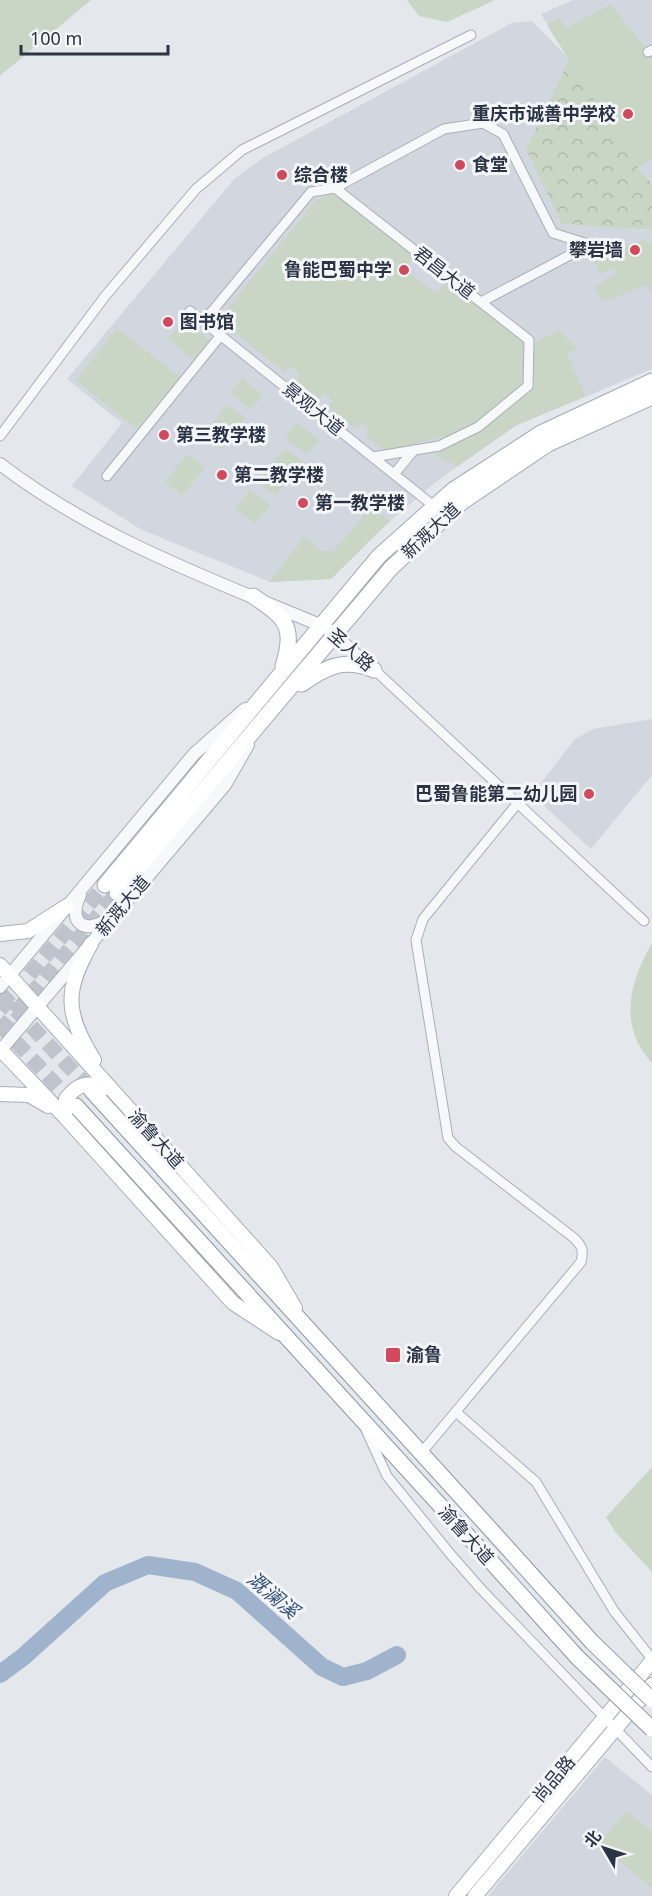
<svg xmlns="http://www.w3.org/2000/svg" width="652" height="1896" viewBox="0 0 652 1896" font-family="'Noto Sans','Noto Sans SC',sans-serif">
	<defs>
		<pattern id="forest-crowns" width="20" height="18" patternUnits="userSpaceOnUse" patternTransform="scale(1.5)"><rect width="20" height="18" fill="#c9d6c5"/><path d="M2 6a3 3 0 1 1 6 0M12 15a3 3 0 1 1 6 0" fill="none" stroke="#adb8ab"/></pattern>
	</defs>
	<rect width="100%" height="100%" fill="#e4e7ec"/>
	<path fill="#d2d6de" d="M573 0H652V184L638 168 562 224 652 230V369L515 426 436 482 373 536 331 579 270 582 142 530 72 486 122 423 67 379 235 178 263 158 512 23 532 21 567 57 541 14Z
		M652 719V775L591 849 542 804 541 783 575 739 593 729Z
		M605 1757 652 1795V1896H488Z"/>
	<path fill="#c9d6c5" d="M0 0H91L0 76Z
		M407 0H495L447 22 419 16Z
		M611 4 652 57V159L638 168 547 25 559 18 567 28Z
		M334 193 415 258 405 269 435 293 446 282 525 343 523 381C478 436 448 435 385 451L365 435 369 429 361 423 355 428 328 407 333 401 324 393 319 399 296 381 300 374 290 366 284 372 227 326 232 320 224 313 316 200Z
		M643 240 652 243V294L646 285 603 302 594 287 616 275 612 268 601 274 594 261Z
		M184 319 210 340 193 360 168 338Z
		M117 328 180 377 136 429 76 380Z
		M559 329 577 348 567 354 586 396 515 426 458 466 435 455 481 430 534 387V344Z
		M242 378 262 394 251 409 230 393Z
		M227 405 245 418 221 450 203 436Z
		M297 423 319 440 306 454 285 438Z
		M285 448 303 462 276 496 257 482Z
		M187 454 205 468 182 496 165 482Z
		M250 490 270 505 255 524 235 508Z
		M372 507 390 521 331 579 270 582 304 536 322 551H333Z
		M652 943V1063C618 1026 629 983 652 943Z
		M652 1467V1572L616 1533 606 1517Z
		M627 1811 652 1832V1888L599 1844Z"/>
	<path fill="url(#forest-crowns)" d="M569 60 638 168 652 184V230L562 224 526 149Z"/>
	<g fill="none" stroke-linecap="round" stroke-linejoin="round">
		<path stroke="#9fb4cc" stroke-width="18" d="M0 1674 23 1657 105 1583 148 1565 195 1572 237 1591 322 1667 343 1677 367 1671 397 1655"/>
		<path stroke="#bfc3cb" stroke-width="15" stroke-dasharray="15 8" stroke-linecap="butt" d="M0 1010 105 885
			M0 1031 117 893"/>
		<path stroke="#bfc3cb" stroke-width="15" stroke-dasharray="15 8" stroke-linecap="butt" d="M0 993 91 1090
			M0 1025 76 1106"/>
		<defs>
			<path id="minor" d="M648 52 652 50
				M335 188 444 129 483 123 503 134 553 233 613 252
				M481 302 589 245
				M190 311 435 507
				M204 321 311 192 335 188 529 340 528 386 478 427 439 446 373 457
				M0 436 106 295 196 189 242 150 471 35
				M394 474 414 450
				M107 476 221 335
				M336 634 644 921
				M456 1412 536 1482 614 1611 652 1659
				M366 1430 387 1476 452 1556 481 1589 652 1767
				M422 1452 581 1262C584 1250 582 1246 574 1238L456 1147 448 1138 416 940 423 919 517 804"/>
			<path id="tertiary" d="M0 464C95 537 210 579 320 625L336 634
				M80 895C67 923 84 935 109 919
				M0 987 194 754 245 709
				M0 1051 225 785 248 745"/>
			<path id="secondary" d="M0 934 28 931 67 906
				M91 944C64 991 65 1013 94 1060
				M0 965 271 1267 295 1308
				M0 1049 65 1117 233 1303 279 1333
				M0 1094 29 1095 48 1106
				M65 1117 66 1099C77 1084 88 1081 105 1088
				M456 1896 652 1661
				M475 1896 652 1685"/>
			<path id="primary" d="M253 596C285 618 296 625 283 666
				M302 684C327 666 344 658 374 670
				M105 885 379 556 453 490 541 433 652 381
				M117 893 391 568 462 502 548 444 652 397"/>
			<path id="trunk" d="M91 1090 493 1532
				M76 1106 478 1547"/>
		</defs>
		<use href="#minor" stroke="#a9aeb7" stroke-width="11"/>
		<use href="#tertiary" stroke="#a9aeb7" stroke-width="14"/>
		<use href="#secondary" stroke="#a9aeb7" stroke-width="16"/>
		<use href="#primary" stroke="#a3abb8" stroke-width="17"/>
		<use href="#trunk" stroke="#8b94a3" stroke-width="17"/>
		<use href="#minor" stroke="#f7f8fa" stroke-width="9"/>
		<use href="#tertiary" stroke="#f7f8fa" stroke-width="12"/>
		<use href="#secondary" stroke="#fff" stroke-width="14"/>
		<use href="#primary" stroke="#fff" stroke-width="15"/>
		<use href="#trunk" stroke="#fff" stroke-width="15"/>
		<defs>
			<path id="trunk-bridge" d="M493 1532 592 1642 652 1700
				M478 1547 577 1657 652 1729"/>
		</defs>
		<use href="#trunk-bridge" stroke="#8b94a3" stroke-width="17" stroke-linecap="butt"/>
		<use href="#trunk-bridge" stroke="#fff" stroke-width="15"/>
	</g>
	<g fill="#d1495b" stroke="#f4f6f9" stroke-width="2">
		<circle cx="628" cy="114" r="6"/>
		<circle cx="460" cy="165" r="6"/>
		<circle cx="282" cy="175" r="6"/>
		<circle cx="635" cy="250" r="6"/>
		<circle cx="404" cy="270" r="6"/>
		<circle cx="168" cy="322" r="6"/>
		<circle cx="164" cy="435" r="6"/>
		<circle cx="222" cy="475" r="6"/>
		<circle cx="303" cy="503" r="6"/>
		<circle cx="589" cy="794" r="6"/>
		<rect x="385" y="1347" width="16" height="16" rx="3"/>
	</g>
	<g text-anchor="middle" stroke-width="6" stroke-linejoin="round" paint-order="stroke">
		<g font-size="18" font-weight="bold" fill="#2b3445" stroke="#f4f6f9" text-anchor="start">
			<text x="616" y="120" text-anchor="end">重庆市诚善中学校</text>
			<text x="472" y="171">食堂</text>
			<text x="294" y="181">综合楼</text>
			<text x="623" y="256" text-anchor="end">攀岩墙</text>
			<text x="392" y="276" text-anchor="end">鲁能巴蜀中学</text>
			<text x="180" y="328">图书馆</text>
			<text x="176" y="441">第三教学楼</text>
			<text x="234" y="481">第二教学楼</text>
			<text x="315" y="509">第一教学楼</text>
			<text x="577" y="800" text-anchor="end">巴蜀鲁能第二幼儿园</text>
			<text x="406" y="1361">渝鲁</text>
		</g>
		<g font-size="18" fill="#2b3445" stroke="#f4f6f9">
			<text transform="translate(444 273) rotate(38)" y="6">君昌大道</text>
			<text transform="translate(313 409) rotate(39)" y="6">景观大道</text>
			<text transform="translate(431 531) rotate(-43)" y="6">新溉大道</text>
			<text transform="translate(351 650) rotate(41)" y="6">圣人路</text>
			<text transform="translate(123 906) rotate(-50)" y="6">新溉大道</text>
			<text transform="translate(156 1139) rotate(48)" y="6">渝鲁大道</text>
			<text transform="translate(466 1535) rotate(48)" y="6">渝鲁大道</text>
			<text transform="translate(554 1779) rotate(-50)" y="6">尚品路</text>
		</g>
		<g font-size="20" font-style="italic" fill="#34527a" stroke="#f4f6f9">
			<text transform="translate(273 1595) rotate(40)" y="7">溉澜溪</text>
		</g>
	</g>
	<g transform="translate(604 1848) rotate(309)" stroke="#f4f6f9" stroke-width="4.5" paint-order="stroke">
	<path d="M0-4.5L10 22L0 15L-10 22Z" fill="#2b3445"/>
	<text y="-9" font-size="16" font-weight="bold" text-anchor="middle" fill="#2b3445">北</text>
	</g>
	<path d="M21 45v9h147v-9" fill="none" stroke="#2b3445" stroke-width="3"/>
	<text x="30" y="45" font-size="18" fill="#2b3445" stroke="#f4f6f9" stroke-width="4.5" paint-order="stroke">100 m</text>
</svg>
